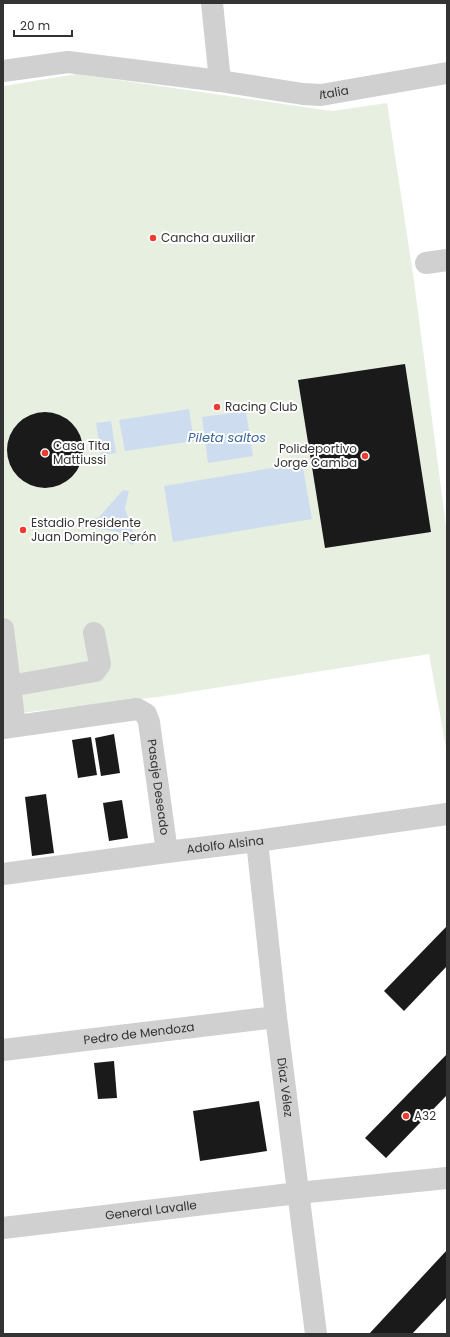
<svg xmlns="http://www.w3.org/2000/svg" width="450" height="1337" viewBox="0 0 450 1337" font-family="Poppins,sans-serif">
	<rect width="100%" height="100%" fill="#fff"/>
	<path fill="#e7efe1" d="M77 74 332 111 387 103 414 281 447 534V753L429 654 158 697 3 715V86Z"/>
	<path fill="#cdddef" d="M189 409 194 441 125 451 119 420Z
		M246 411 253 456 208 463 202 417Z
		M111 421 116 453 101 455 96 423Z
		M302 463 312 519 173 542 164 486Z
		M123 490 129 491 125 509 137 542 131 545 119 532 85 527 84 520 99 517Z"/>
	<path fill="#1a1a1a" d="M405 364 431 532 325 548 298 380Z
		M7 450a38 38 0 1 1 76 0a38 38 0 1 1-76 0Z
		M114 734 120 773 101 776 95 738Z
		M91 737 97 775 78 778 72 740Z
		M46 794 54 853 32 856 25 797Z
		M122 800 128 838 109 841 103 803Z
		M447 926V966L404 1011 384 991Z
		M447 1054V1095L386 1158 365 1138Z
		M114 1061 117 1098 98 1099 94 1063Z
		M259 1101 267 1151 200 1161 193 1111Z
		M447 1250V1297L412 1334H369Z"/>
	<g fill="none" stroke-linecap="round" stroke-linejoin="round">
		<g stroke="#d0d0d0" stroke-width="22">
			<path d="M212 3 220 81"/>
			<path id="s1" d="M3 71 68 62 220 81 303 94 321 95 447 73"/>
			<path d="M426 263 447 260"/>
			<path d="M3 629 15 726"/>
			<path d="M10 686 95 671 100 664 94 633"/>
			<path id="s2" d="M3 728 137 709 146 714 149 722 167 852"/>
			<path id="s3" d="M257 841 276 1017 316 1334"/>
			<path id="s4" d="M3 874 167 852 257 841 447 814"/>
			<path id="s5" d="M3 1050 276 1017"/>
			<path id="s6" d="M3 1228 298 1193 447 1178"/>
		</g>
	</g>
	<g fill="#ee3b30" stroke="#fff" stroke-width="1.5">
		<circle cx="153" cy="238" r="4"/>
		<circle cx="217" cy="407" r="4"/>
		<circle cx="45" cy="453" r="4"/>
		<circle cx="365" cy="456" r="4"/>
		<circle cx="23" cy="530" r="4"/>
		<circle cx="406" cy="1116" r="4"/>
	</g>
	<g text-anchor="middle" stroke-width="4" stroke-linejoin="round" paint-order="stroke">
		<g font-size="12" fill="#333" stroke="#fff">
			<text dy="4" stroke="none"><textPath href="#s1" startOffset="334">Italia</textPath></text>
			<text dy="4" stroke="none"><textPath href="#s2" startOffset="220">Pasaje Deseado</textPath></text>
			<text dy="4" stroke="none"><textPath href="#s4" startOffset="224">Adolfo Alsina</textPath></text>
			<text dy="4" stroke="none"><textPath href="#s5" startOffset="137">Pedro de Mendoza</textPath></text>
			<text dy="4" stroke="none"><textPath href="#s3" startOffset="248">Díaz Vélez</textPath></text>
			<text dy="4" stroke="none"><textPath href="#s6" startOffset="149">General Lavalle</textPath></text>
		</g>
		<g font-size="12" fill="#333" stroke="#fff" text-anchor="start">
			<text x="161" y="242">Cancha auxiliar</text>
			<text x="225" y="411">Racing Club</text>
			<text x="53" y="450">Casa Tita<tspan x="53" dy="14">Mattiussi</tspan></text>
			<text x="357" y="453" text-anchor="end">Polideportivo<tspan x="357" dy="14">Jorge Camba</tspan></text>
			<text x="31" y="527">Estadio Presidente<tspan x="31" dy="14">Juan Domingo Perón</tspan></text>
			<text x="414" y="1120">A32</text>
		</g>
		<g font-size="13" font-style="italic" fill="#3b699b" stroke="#fff">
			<text x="227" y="442">Pileta saltos</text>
		</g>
	</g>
	<rect width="450" height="1337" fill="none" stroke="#333333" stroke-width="8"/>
	<path d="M14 30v6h58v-6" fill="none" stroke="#333333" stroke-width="2"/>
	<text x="20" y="30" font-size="12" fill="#333333" stroke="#ffffff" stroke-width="3" paint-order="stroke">20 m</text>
</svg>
